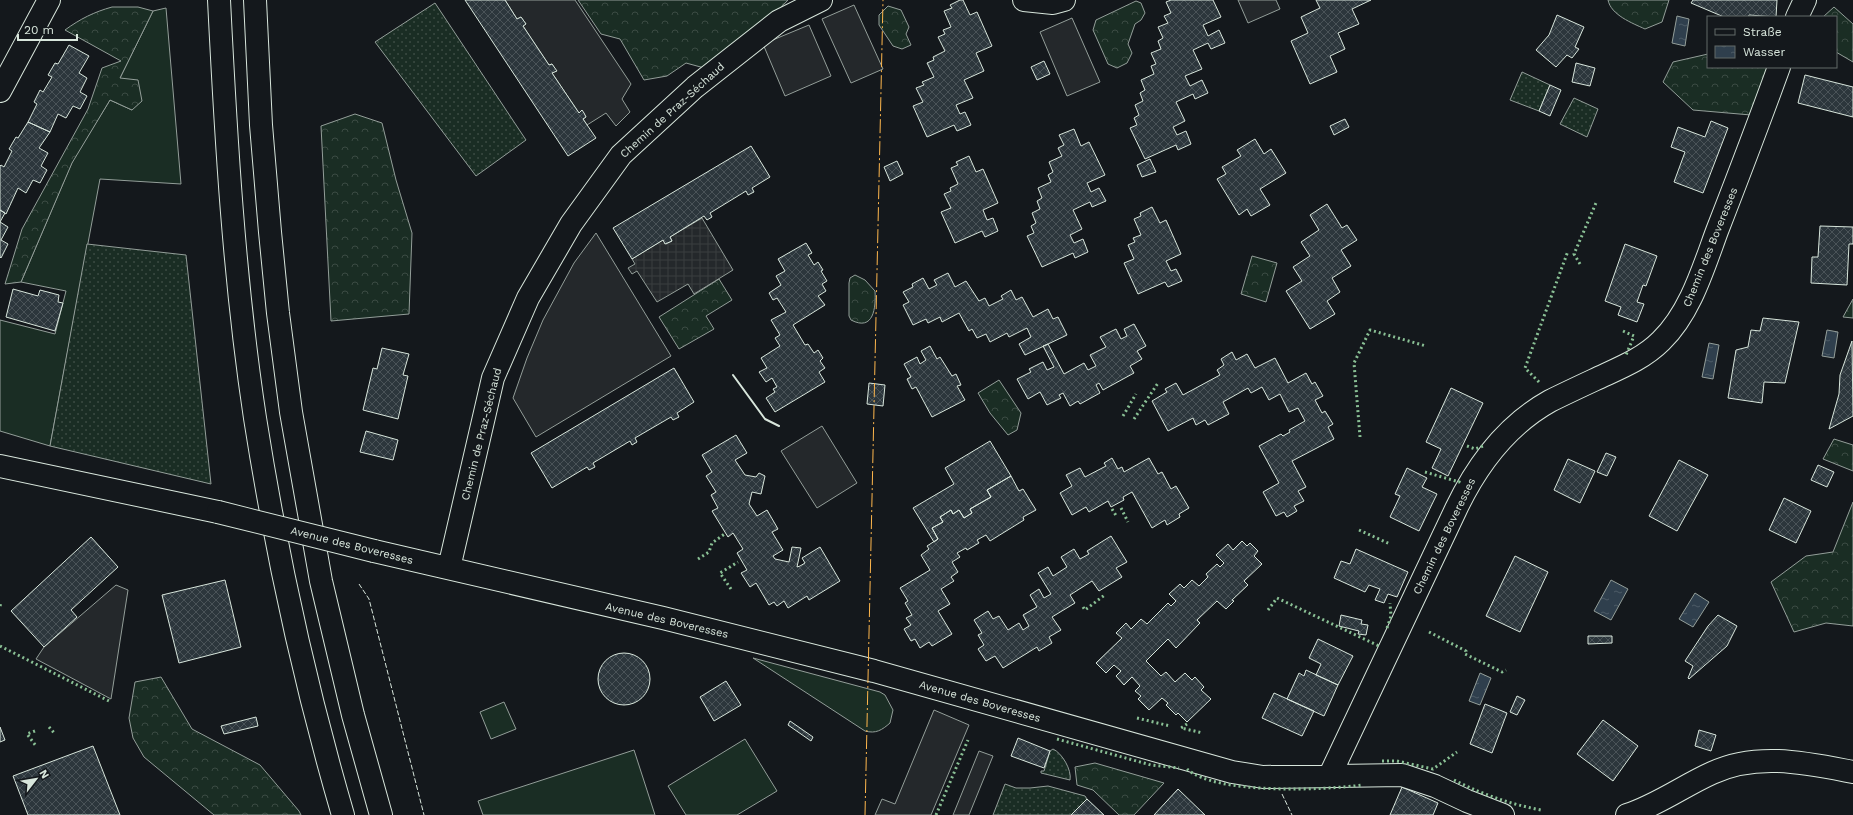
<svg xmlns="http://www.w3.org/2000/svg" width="1853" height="815" viewBox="0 0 1853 815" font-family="'Work Sans',sans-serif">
	<defs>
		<pattern id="forest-crowns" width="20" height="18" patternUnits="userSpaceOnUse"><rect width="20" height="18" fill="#1a2d24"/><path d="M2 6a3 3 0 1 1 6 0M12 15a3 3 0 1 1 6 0" fill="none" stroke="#3b4b43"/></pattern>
		<pattern id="garden-dots" width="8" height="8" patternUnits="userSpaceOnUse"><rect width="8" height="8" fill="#1a2d24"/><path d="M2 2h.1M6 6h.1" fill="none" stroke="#3b4b43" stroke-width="1.8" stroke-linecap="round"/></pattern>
		<pattern id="plaza-grid" width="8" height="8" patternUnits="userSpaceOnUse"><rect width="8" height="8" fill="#24282b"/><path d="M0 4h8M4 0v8" fill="none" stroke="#393d3f"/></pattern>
		<pattern id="water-ripples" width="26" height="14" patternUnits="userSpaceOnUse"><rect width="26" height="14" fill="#2f3f4d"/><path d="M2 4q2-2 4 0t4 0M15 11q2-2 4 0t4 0" fill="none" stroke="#4c5b66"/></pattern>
		<pattern id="building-cross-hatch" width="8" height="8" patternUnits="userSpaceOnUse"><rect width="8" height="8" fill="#2c363c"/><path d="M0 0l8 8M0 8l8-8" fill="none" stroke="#4a5358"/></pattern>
	</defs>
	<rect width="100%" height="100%" fill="#14181c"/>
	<path fill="#1a2d24" stroke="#939e99" d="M166 8 181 184 100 179 50 446 0 431V320L55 334 66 291 21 282 73 160 110 100 132 110 120 78 153 11Z
		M753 658 880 692 885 695 893 710 890 723C882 730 876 734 865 731Z
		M504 702 516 729 491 739 480 712Z
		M745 739 777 791 737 815H686L668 786Z
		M634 750 655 815H483L478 801Z"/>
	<path fill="url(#forest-crowns)" stroke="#939e99" d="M578 0H788L719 72 686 63 667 76 644 80 620 39 601 34Z
		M1608 0H1669L1662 22 1645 29C1632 23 1611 15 1608 0Z
		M1136 1 1141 3 1145 13 1141 20 1135 24 1128 44 1132 53 1127 63 1117 68 1108 64 1093 30 1096 20Z
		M888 6 901 10 909 27 906 34 911 45 902 49 893 46 879 25V15Z
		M112 7H138L153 11 120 78 138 80 142 101 132 110 110 100 72 163 21 282 5 284 22 229 88 109 102 68 121 61 65 30C80 19 94 12 112 7Z
		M1834 7 1853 24V62L1836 52V17H1823Z
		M1708 54V67H1770L1751 115 1693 110 1663 82 1673 62Z
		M355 114 382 123 396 180 412 233 409 314 331 321 321 126Z
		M1252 256 1277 263 1266 302 1241 294Z
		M855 275 865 280 875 291C876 307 874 332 851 320L849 316V283L850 278Z
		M719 279 732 300 706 316 714 329 679 349 659 317Z
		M1853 299V318L1843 317Z
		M999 380 1021 413 1017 430 1008 435 990 413 978 393Z
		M1834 439 1853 445V471L1823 459Z
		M1853 502V626L1826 623 1794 632 1771 582 1806 556 1833 552Z
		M161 677 192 729 260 765 299 811 301 815H214L144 757 133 738 129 718 135 682Z
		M1095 763 1164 783 1134 815H1119L1093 790 1077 785 1075 767Z"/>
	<path fill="url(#garden-dots)" stroke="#939e99" d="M435 3 526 140 476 176 375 42Z
		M1522 72 1550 85 1539 111 1510 100Z
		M1574 98 1598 109 1587 137 1560 124Z
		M87 244 186 255 211 484 50 446Z
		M1053 749C1062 753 1072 770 1070 780L1041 773V771H1044L1050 751Z
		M1005 784 1016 788H1030L1048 786 1085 796 1087 799 1071 815H993Z"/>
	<path fill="#24282b" stroke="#939e99" d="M505 0H575L631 84 622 99 630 112 616 126 606 113 587 125 583 119 586 117 582 111 579 113 552 73 556 71 552 64 549 65 523 26 526 24 521 17 517 19Z
		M1238 0H1276L1280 9 1248 23Z
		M854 5 883 69 851 83 822 19Z
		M1072 18 1100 82 1067 96 1040 32Z
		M809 25 831 76 785 96 763 44Z
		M596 233 671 356 536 437 513 398 527 358 543 320 574 263Z
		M822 426 857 483 817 508 781 451Z
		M116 585 128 590 111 699 36 659 44 647Z
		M934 710 969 725 931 815H875L882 799 895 804Z
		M979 751 993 756 969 815H953Z"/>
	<path fill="url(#plaza-grid)" stroke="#939e99" d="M702 218 733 270 694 294 688 284 657 302 637 271 632 274 628 268 635 264 632 259 663 240 666 244 672 241 670 237Z"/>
	<path fill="url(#water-ripples)" stroke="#939e99" d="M1677 16 1689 19 1685 46 1672 43Z
		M1827 330 1838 332 1834 358 1822 356Z
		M1709 343 1719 345 1713 379 1702 377Z
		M1611 580 1628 589 1611 620 1594 611Z
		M1695 593 1709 602 1693 627 1679 619Z
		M1480 673 1491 678 1480 705 1469 701Z"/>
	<path fill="url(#building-cross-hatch)" stroke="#d8e6dc" d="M465 0H505L517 19 521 17 526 24 523 26 549 65 552 64 557 71 552 73 579 113 582 110 584 113 586 117 583 119 596 138 568 156Z
		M960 0H963L970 15 977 12 992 46 976 53 984 71 964 80 973 98 956 105 960 114 965 112 971 125 957 131 954 125 927 137 913 106 923 102 916 88 924 85 922 82 934 77 927 63 934 60 933 57 945 51 938 37 945 34 943 30 951 27 944 11 952 8 950 5Z
		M1171 0H1213L1221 17 1203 25 1208 36 1219 30 1225 43 1211 49 1208 43 1193 50 1202 69 1185 76 1190 86 1202 80 1208 93 1195 99 1193 94 1176 102 1185 121 1173 127 1177 135 1186 131 1191 144 1178 150 1176 145 1145 159 1130 128 1137 125 1134 118 1139 115 1135 105 1143 101 1140 93 1145 90 1141 80 1154 74 1151 66 1156 64 1151 53 1161 49 1158 41 1163 38 1158 27 1168 23 1164 16 1171 13 1166 2Z
		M1316 0H1371L1352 9 1359 24 1338 33 1345 49 1330 56 1337 72 1310 84 1291 41 1308 33 1301 17 1320 8Z
		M1693 0H1777L1776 17 1749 15 1748 17H1724L1691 3Z
		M1557 15 1584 27 1575 47 1579 49 1572 58 1567 55 1556 67 1536 50 1549 35Z
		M69 45 89 56 79 73 87 78 80 92 87 96 80 109 73 106 66 118 58 114 50 132 28 122 37 104 34 102 40 90 43 92 52 77 48 75 55 63 58 64Z
		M1044 61 1050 74 1037 80 1031 67Z
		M1576 63 1595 68 1590 86 1572 82Z
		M1805 75 1853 87V117L1798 103Z
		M1550 85 1561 90 1550 116 1539 111Z
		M1345 119 1349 127 1334 135 1330 126Z
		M1711 121 1728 128 1703 193 1674 182 1685 152 1671 147 1678 127 1705 137Z
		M28 122 50 132 39 148 48 153 41 166 47 170 40 183 33 180 26 193 18 188 6 214 0 210V166L1 165 4 167 12 151 9 149 16 137 18 138Z
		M1074 129 1081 146 1089 142 1105 175 1087 183 1091 192 1099 188 1106 201 1092 207 1090 202 1073 210 1082 229 1070 235 1074 243 1083 239 1088 252 1075 258 1073 253 1042 267 1027 236 1034 233 1031 226 1036 223 1032 213 1040 209 1037 201 1042 198 1038 188 1051 182 1048 175 1053 172 1049 162 1062 156 1058 148 1064 145 1059 135Z
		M1255 139 1264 154 1271 149 1286 173 1260 189 1270 205 1251 216 1247 209 1239 215 1217 179 1226 174 1222 167 1241 156 1237 150Z
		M751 146 770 177 752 188 754 192 748 195 746 191 710 213 712 217 707 220 704 216 670 237 672 241 665 244 663 240 632 259 613 228Z
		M969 156 976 172 983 169 998 203 983 210 987 220 993 218 998 231 985 237 982 231 955 243 941 212 951 208 944 194 951 191 950 188 958 184 951 168 958 165 956 162Z
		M1150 159 1156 172 1142 177 1137 165Z
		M897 161 903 174 890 181 884 167Z
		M1327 204 1342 228 1347 225 1357 240 1341 250 1351 266 1332 278 1340 292 1327 301 1335 314 1310 329 1286 291 1302 281 1293 267 1310 256 1301 242 1319 230 1310 215Z
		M1152 207 1160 223 1166 220 1181 254 1166 261 1171 271 1176 269 1182 281 1168 287 1165 282 1138 294 1124 263 1134 259 1128 245 1135 242 1133 238 1141 235 1134 219 1141 216 1140 213Z
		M0 210 5 213 0 222 8 227 1 240 8 244 1 258 0 257Z
		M1820 226 1853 227V244H1849L1847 285 1811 283 1812 257H1818Z
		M806 243 812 253 808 255 814 265 818 262 823 270 821 271 827 281 822 284 826 291 818 296 825 305 793 325 805 345 808 344 814 353 818 350 823 358 820 361 825 368 819 372 825 382 775 412 766 398 775 392 773 389 777 387 772 378 766 382 759 372 767 368 761 358 780 346 775 338 780 335 771 320 786 312 777 298 773 300 769 293 781 285 776 276 785 271 778 259Z
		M1625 244 1657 256 1646 286 1643 285 1637 302 1644 304 1637 322 1618 315 1621 307 1605 301Z
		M948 273 955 287 966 281 979 301 985 298 989 306 1003 299 1001 296 1011 290 1016 300 1022 297 1033 317 1048 309 1053 319 1058 317 1067 335 1025 355 1019 344 1031 337 1027 328 1009 337 1007 333 990 342 986 334 977 338 972 329 969 331 959 313 942 322 940 317 928 323 926 319 913 325 903 305 909 302 903 292 913 287 912 284 923 278 929 289 937 285 934 280Z
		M13 289 38 296 40 290 59 295 58 302 63 303 55 331 6 317Z
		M1763 318 1799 322 1785 383 1764 382 1762 403 1728 398 1736 350 1748 347 1751 330 1760 331Z
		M1134 324 1146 346 1137 351 1142 359 1130 366 1134 373 1103 390 1099 383 1096 385 1100 393 1080 404 1078 401 1070 406 1063 393 1059 395 1061 398 1047 405 1040 392 1028 399 1017 379 1031 372 1029 369 1043 362 1047 370 1054 367 1043 346 1048 344 1064 374 1084 363 1088 370 1096 366 1090 355 1106 347 1100 337 1116 329 1121 339 1127 336 1124 329Z
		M1852 341 1853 416 1829 429 1839 394 1840 375Z
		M930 346 937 359 940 357 952 376 956 374 961 385 957 386 965 400 932 417 916 387 912 389 907 379 911 377 904 364 917 357 920 364 926 360 921 351Z
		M382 348 409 354 403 375 408 376 398 419 363 410 373 368 377 369Z
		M1232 352 1236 360 1247 354 1255 368 1275 358 1288 383 1306 373 1312 384 1315 382 1323 396 1315 400 1322 413 1325 411 1333 424 1328 427 1334 439 1292 461 1306 487 1298 491 1304 501 1294 506 1297 511 1287 517 1284 512 1276 516 1263 492 1279 483 1259 446 1281 434 1283 436 1290 432 1289 430 1305 421 1298 408 1289 412 1280 394 1269 400 1262 387 1251 393 1248 388 1223 402 1229 414 1208 425 1205 420 1196 425 1193 418 1168 431 1152 401 1167 392 1165 389 1176 383 1183 395 1220 375 1217 370 1224 365 1221 359Z
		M674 368 694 402 677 413 679 417 673 420 671 417 635 438 637 442 632 445 630 441 593 463 595 467 589 470 587 467 552 488 531 453Z
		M869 383 885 385 883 406 867 404Z
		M1451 388 1483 403 1448 476 1432 468 1441 449 1426 442Z
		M366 431 398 440 393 460 360 452Z
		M736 435 747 453 735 460 745 475 756 477 759 473 765 476 761 494 752 492 749 504 757 516 767 510 778 529 772 532 783 550 773 556 775 559 789 562 792 547 801 548 797 567 800 566 805 563 802 558 820 547 840 581 809 600 807 596 788 608 784 601 777 606 774 602 769 605 756 583 750 587 741 573 747 570 737 553 743 549 733 533 728 537 712 511 718 508 711 495 716 492 706 476 712 472 702 455Z
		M990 441 1011 476 987 490 991 497 970 509 972 513 964 518 959 510 953 514 951 510 940 517 943 522 932 528 938 539 934 542 913 508 954 484 945 468Z
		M1606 453 1616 457 1607 476 1597 472Z
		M1112 458 1118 469 1122 467 1124 472 1149 458 1158 474 1162 472 1171 489 1176 486 1189 508 1179 514 1180 517 1167 525 1165 520 1152 528 1132 492 1123 497 1124 500 1111 507 1108 501 1089 512 1086 507 1072 515 1060 493 1072 486 1066 475 1080 468 1085 477 1106 466 1104 463Z
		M1568 459 1595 471 1580 503 1554 490Z
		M1679 460 1708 475 1677 531 1649 516Z
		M1818 465 1834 472 1827 487 1811 480Z
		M1407 468 1427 478 1422 487 1437 494 1419 531 1390 517 1400 496 1395 494Z
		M1011 476 1019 491 1023 489 1036 510 1023 517 1024 520 990 541 986 535 977 540 979 543 967 550 966 548 957 553 960 557 952 562 958 572 951 577 954 581 941 589 950 604 938 611 952 634 932 646 929 642 920 648 915 639 911 641 904 629 911 625 906 618 912 615 905 603 908 601 900 588 930 570 921 555 929 549 927 546 938 539 932 528 943 522 940 517 951 510 953 514 959 510 964 518 972 513 970 509 991 497 987 490Z
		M1784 498 1811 511 1796 543 1769 530Z
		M1111 536 1127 562 1116 568 1122 577 1099 591 1092 581 1070 595 1075 603 1052 617 1061 630 1049 637 1052 643 1039 651 1037 647 1003 668 995 656 986 661 978 649 984 645 978 635 982 633 974 620 988 611 993 619 999 616 1008 630 1019 623 1023 630 1029 626 1023 615 1037 607 1030 595 1039 589 1044 598 1051 594 1038 573 1048 567 1053 576 1067 567 1061 557 1074 549 1080 559 1089 554 1087 551Z
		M91 537 118 567 71 610 77 617 44 647 11 611Z
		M1242 541 1247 546 1250 543 1258 551 1254 556 1262 564 1244 581 1248 585 1232 600 1234 601 1226 609 1217 601 1197 620 1200 623 1176 648 1168 639 1146 661 1161 676 1166 672 1175 682 1185 673 1192 680 1195 677 1204 687 1201 690 1211 699 1187 722 1178 713 1176 715 1166 705 1168 703 1162 698 1149 710 1138 699 1141 696 1135 691 1140 686 1132 677 1124 685 1116 676 1121 671 1114 665 1106 673 1096 663 1122 638 1116 633 1126 623 1131 629 1141 619 1147 624 1168 603 1171 606 1176 601 1169 594 1180 584 1184 588 1192 580 1199 586 1208 577 1206 574 1217 564 1220 567 1224 563 1216 555 1228 544 1233 550Z
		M1356 549 1408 572 1397 597 1388 594 1384 603 1375 600 1380 589 1369 585 1365 592 1334 578 1341 561 1350 564Z
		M1515 556 1548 572 1520 632 1486 616Z
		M225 580 241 647 179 663 162 595Z
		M1341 615 1362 620 1361 624 1368 625 1366 635 1358 634 1359 631 1339 626Z
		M1718 615 1737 626 1727 646 1689 679 1688 678 1693 666 1685 661 1708 626Z
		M1588 636H1612V643L1588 644Z
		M1318 639 1353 656 1338 685 1316 675 1321 664 1309 658Z
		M598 679a26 26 0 1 1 52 0a26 26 0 1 1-52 0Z
		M1306 670 1338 685 1324 716 1287 699 1299 673 1304 676Z
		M726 681 741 705 714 721 700 697Z
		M1274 693 1314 711 1302 736 1262 718Z
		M1517 696 1525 700 1517 715 1510 712Z
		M1485 704 1507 713 1492 753 1470 744Z
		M256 717 258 726 224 734 221 726Z
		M1603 720 1638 746 1613 781 1577 754Z
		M790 721 813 737 811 741 788 725Z
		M0 727 5 740 0 742Z
		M1699 730 1716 735 1711 751 1695 746Z
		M1018 738 1050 751 1044 768 1011 756Z
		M93 746 120 815H28L13 776Z
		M1402 787 1438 803 1433 815H1390Z
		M1178 789 1205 815H1154Z
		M1087 799 1104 815H1071Z"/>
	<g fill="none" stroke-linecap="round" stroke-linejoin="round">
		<defs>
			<path id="minor" d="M1024 0 1053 3 1064 0
				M1797 17 1805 0
				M0 91 49 0
				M0 466 218 512
				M374 551 663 618 874 671 1232 772 1263 777 1402 775 1435 786 1467 801 1503 815
				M449 568 493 378 528 298 571 224 621 155 695 87 779 21 821 0
				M1330 775 1456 509C1477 465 1507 425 1550 401 1564 394 1579 387 1594 380 1617 369 1642 360 1661 341 1690 313 1703 269 1717 231 1738 177 1759 122 1779 67
				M1627 815C1658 805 1683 786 1712 773 1757 752 1806 763 1853 772"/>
			<path id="highway" d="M219 0C226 140 234 279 255 418 276 552 305 685 343 815
				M255 0 261 125 270 232 278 313 291 412 321 581 353 715 381 815"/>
		</defs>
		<use href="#minor" stroke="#d8e6dc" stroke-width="24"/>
		<use href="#highway" stroke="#d8e6dc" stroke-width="24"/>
		<use href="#minor" stroke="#14181c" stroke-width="22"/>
		<use href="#highway" stroke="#14181c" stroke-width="22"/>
		<defs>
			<path id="minor-bridge" d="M218 512 374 551"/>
		</defs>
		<use href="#minor-bridge" stroke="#d8e6dc" stroke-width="24" stroke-linecap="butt"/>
		<use href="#minor-bridge" stroke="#14181c" stroke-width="22"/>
		<path stroke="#8ac095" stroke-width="3" stroke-dasharray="2 3" stroke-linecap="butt" d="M1580 264 1574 254 1596 203
			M1623 331 1634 336 1626 355
			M1539 382 1525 368 1568 251
			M1123 416 1136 394
			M1134 419 1158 383
			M1360 437 1354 363 1370 330 1426 346
			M1467 446 1475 449 1483 446
			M1425 472 1459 482 1460 479
			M1121 508 1128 522
			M1112 509 1117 517
			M1359 530 1390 544
			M698 559 709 552 712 543 726 533
			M731 589 720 573 738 562
			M0 606 1 603
			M1083 607 1085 610 1106 594
			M1268 610 1277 598 1379 646 1380 644
			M1387 628 1391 616 1390 603
			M1429 632 1466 651 1465 654 1502 672 1506 670
			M0 646 109 701
			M1137 718 1170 726
			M1187 724 1181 728 1203 733
			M49 727 55 734
			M35 731 27 734 36 746
			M1057 739 1151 765 1179 768
			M1382 761H1397L1433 769 1457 752
			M1187 769C1216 795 1324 790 1363 785
			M1454 780C1482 794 1509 804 1541 810
			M936 815 968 740"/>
		<path stroke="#d8e6dc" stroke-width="1" stroke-dasharray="5 2" stroke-linecap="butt" d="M359 584 369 599 424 815
			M1282 794 1292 815"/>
		<path stroke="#d8e6dc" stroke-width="2" d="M733 375 765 419 779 426"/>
		<path stroke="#ffb74d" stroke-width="1" stroke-dasharray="14 3 2 3" stroke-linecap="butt" d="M865 815 883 0"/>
	</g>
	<g text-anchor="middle" stroke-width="3" stroke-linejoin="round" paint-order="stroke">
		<g font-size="11" fill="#d8e6dc" stroke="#14181c">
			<text transform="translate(672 110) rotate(-42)" y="4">Chemin de Praz-Séchaud</text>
			<text transform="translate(1710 247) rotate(-68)" y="4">Chemin des Boveresses</text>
			<text transform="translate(481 434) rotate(-76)" y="4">Chemin de Praz-Séchaud</text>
			<text transform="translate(1444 536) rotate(-64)" y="4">Chemin des Boveresses</text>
			<text transform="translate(352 545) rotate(14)" y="4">Avenue des Boveresses</text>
			<text transform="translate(667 620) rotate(13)" y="4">Avenue des Boveresses</text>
			<text transform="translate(980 701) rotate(16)" y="4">Avenue des Boveresses</text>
		</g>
	</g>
	<rect x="1707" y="16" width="130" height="52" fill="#14181c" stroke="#626a69"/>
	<rect x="1715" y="29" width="20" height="6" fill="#14181c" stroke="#626a69"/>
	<text x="1743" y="36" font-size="12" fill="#d8e6dc">Straße</text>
	<rect x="1715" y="46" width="20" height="12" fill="url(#water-ripples)" stroke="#626a69"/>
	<text x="1743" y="56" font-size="12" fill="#d8e6dc">Wasser</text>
	<g transform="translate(36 779) rotate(59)" stroke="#14181c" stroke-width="3" paint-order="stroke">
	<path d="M0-3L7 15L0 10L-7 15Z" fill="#d8e6dc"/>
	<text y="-6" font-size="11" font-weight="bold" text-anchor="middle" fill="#d8e6dc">N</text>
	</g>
	<path d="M18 34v6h59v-6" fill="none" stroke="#d8e6dc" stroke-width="2"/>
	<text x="24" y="34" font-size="12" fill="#d8e6dc" stroke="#14181c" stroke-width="3" paint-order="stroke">20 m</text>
</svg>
